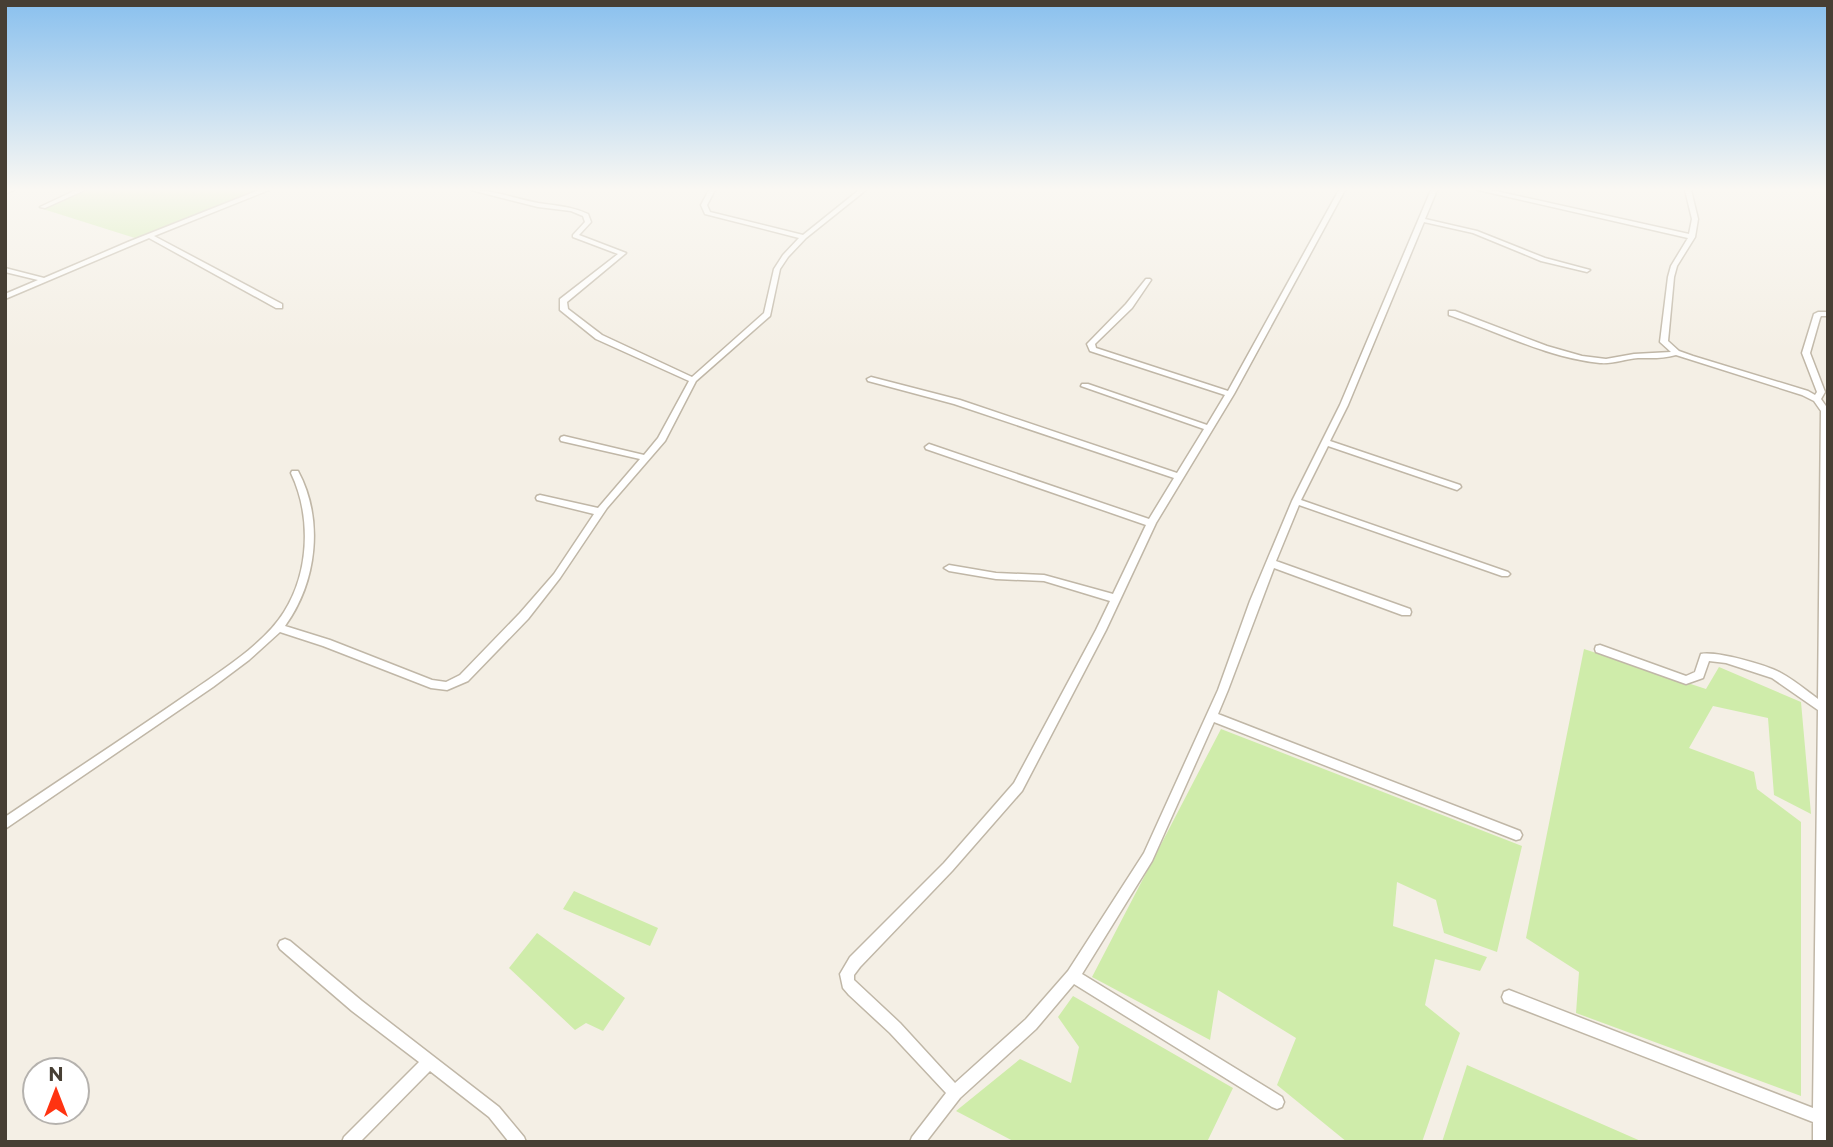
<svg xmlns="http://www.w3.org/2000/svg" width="1833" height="1147" viewBox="0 0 1833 1147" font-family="Montserrat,sans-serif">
	<rect width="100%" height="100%" fill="#f4efe5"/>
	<path fill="#cfecaa" d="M88 190H261L138 239 43 209Z
		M1584 649 1706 689 1719 667 1801 702 1811 814 1774 795 1768 718 1713 706 1689 748 1754 772 1757 789 1801 822V1096L1576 1013 1579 972 1526 938Z
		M1221 729 1522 846 1497 952 1444 933 1436 900 1397 882 1393 926 1487 957 1480 971 1435 959 1425 1005 1460 1033 1422 1142H1347L1277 1085 1296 1038 1218 990 1210 1040 1092 977Z
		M574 891 658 928 650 946 563 909Z
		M537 933 625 998 603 1031 586 1023 575 1030 509 968Z
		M1073 996 1233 1088 1207 1142H1015L956 1111 1020 1059 1071 1083 1079 1047 1058 1017Z
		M1467 1065 1643 1142H1442Z"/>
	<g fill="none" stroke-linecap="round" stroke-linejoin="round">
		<defs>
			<path id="minor" d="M5 190H14L5 194Z
				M76 190H85L45 208 40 207Z
				M259 190H269L154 236 282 304V308H276L149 238 5 299V294L38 280 5 272V268L44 278 128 242Z
				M471 190C494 190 516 199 538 203 557 206 570 206 588 214L591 222 579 235 626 253 567 302 568 309 602 335 692 377 764 313 774 269 783 255 799 238 705 214 701 205 709 190H715L707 205 710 212 803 235 859 190H866L806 238 788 257 780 269 770 316 696 381 665 441 607 508 560 578 528 619 468 681 447 690 431 688 323 646 280 632 249 660 213 687 5 829V817C67 775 130 734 192 691 222 670 264 644 284 612 310 571 311 515 291 473L292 471H298C324 519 317 582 285 626L330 640 432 680 446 682 460 675 520 613 554 574 594 514 537 500 536 498 537 496 540 495 598 508 640 459 561 441 560 439 561 437 564 436 644 455 658 438 689 381 596 339 560 310V299L618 254 573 237V235L585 222 583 216 571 211 538 207Z
				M1339 190H1345L1234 394 1156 523 1106 630 1022 791 952 871 860 967 854 975V980L900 1023 955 1083 1026 1019 1068 971 1144 853 1218 690 1250 601 1292 501 1340 405 1431 190H1437L1425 219 1477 231 1545 258 1590 270 1587 272 1541 261 1473 233 1424 222 1348 405 1330 441 1460 485 1461 487 1457 490 1454 489 1328 446 1301 500 1508 572 1510 574 1508 576H1502L1299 505 1276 561 1410 609 1411 612 1410 615H1402L1274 568 1228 690 1218 714 1520 831 1522 835 1520 839 1516 840 1214 722 1152 861 1082 974 1282 1097 1284 1102 1282 1107 1277 1109 1272 1107 1074 984 1036 1029 960 1098 926 1142H910L912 1137 946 1093 890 1033 849 995 843 988 840 974 850 957 944 863 1014 783 1096 630 1110 601 1044 581 996 579 949 571 944 568 949 565 996 573 1044 575 1113 594 1146 525 926 449 925 447 929 444 932 445 1149 519 1174 478 954 404 868 381 867 379 871 377 960 400 1177 473 1204 429 1081 386 1082 384H1088L1207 425 1225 395 1090 351 1087 344 1126 304 1146 279H1150L1151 280 1132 308 1097 342 1095 344 1096 348 1228 391Z
				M1478 190H1491L1689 234 1692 219 1685 190H1691L1698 219 1695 237 1677 266 1674 277 1668 341 1679 351 1693 356 1808 391 1815 395 1817 392 1802 353 1814 314 1818 312H1828V316H1821L1820 318 1810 353 1825 392 1821 399 1828 409 1827 1142H1813V1122L1509 1004 1504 1002 1502 997 1504 992 1509 990 1813 1108 1818 710 1772 678 1726 663 1709 661 1703 678 1686 684 1596 652 1595 649 1596 646 1600 645 1686 676 1695 672 1701 654C1717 651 1767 665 1781 673 1794 680 1806 690 1818 699L1821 411 1814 401 1802 395 1676 355C1663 359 1651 358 1638 358 1625 359 1613 364 1600 363 1548 358 1499 332 1449 315V311H1455L1547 346 1582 356 1606 359 1634 354 1671 352 1660 342 1668 277 1671 266 1688 238Z
				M285 939 290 941 362 1001 499 1107 524 1137 526 1142H509L489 1117 430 1071 360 1142H342L344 1137 419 1062 352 1011 280 949 278 945 280 941Z"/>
		</defs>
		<use href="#minor" stroke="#c0b7a7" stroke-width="3"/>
		<use href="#minor" fill="#fff" fill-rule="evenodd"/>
	</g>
	<linearGradient id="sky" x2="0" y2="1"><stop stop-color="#89c0ee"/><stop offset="0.54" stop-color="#faf8f3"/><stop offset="1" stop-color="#faf8f3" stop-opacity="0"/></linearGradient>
	<rect width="1833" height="351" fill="url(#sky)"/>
	<rect width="1833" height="1147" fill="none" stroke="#473f34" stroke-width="14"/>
	<g transform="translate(56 1091)"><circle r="33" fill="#ffffff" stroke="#b5b2ae" stroke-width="2"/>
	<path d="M0-5L12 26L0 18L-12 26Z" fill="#ff3311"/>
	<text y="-10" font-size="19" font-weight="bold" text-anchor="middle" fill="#473f34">N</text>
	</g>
</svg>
